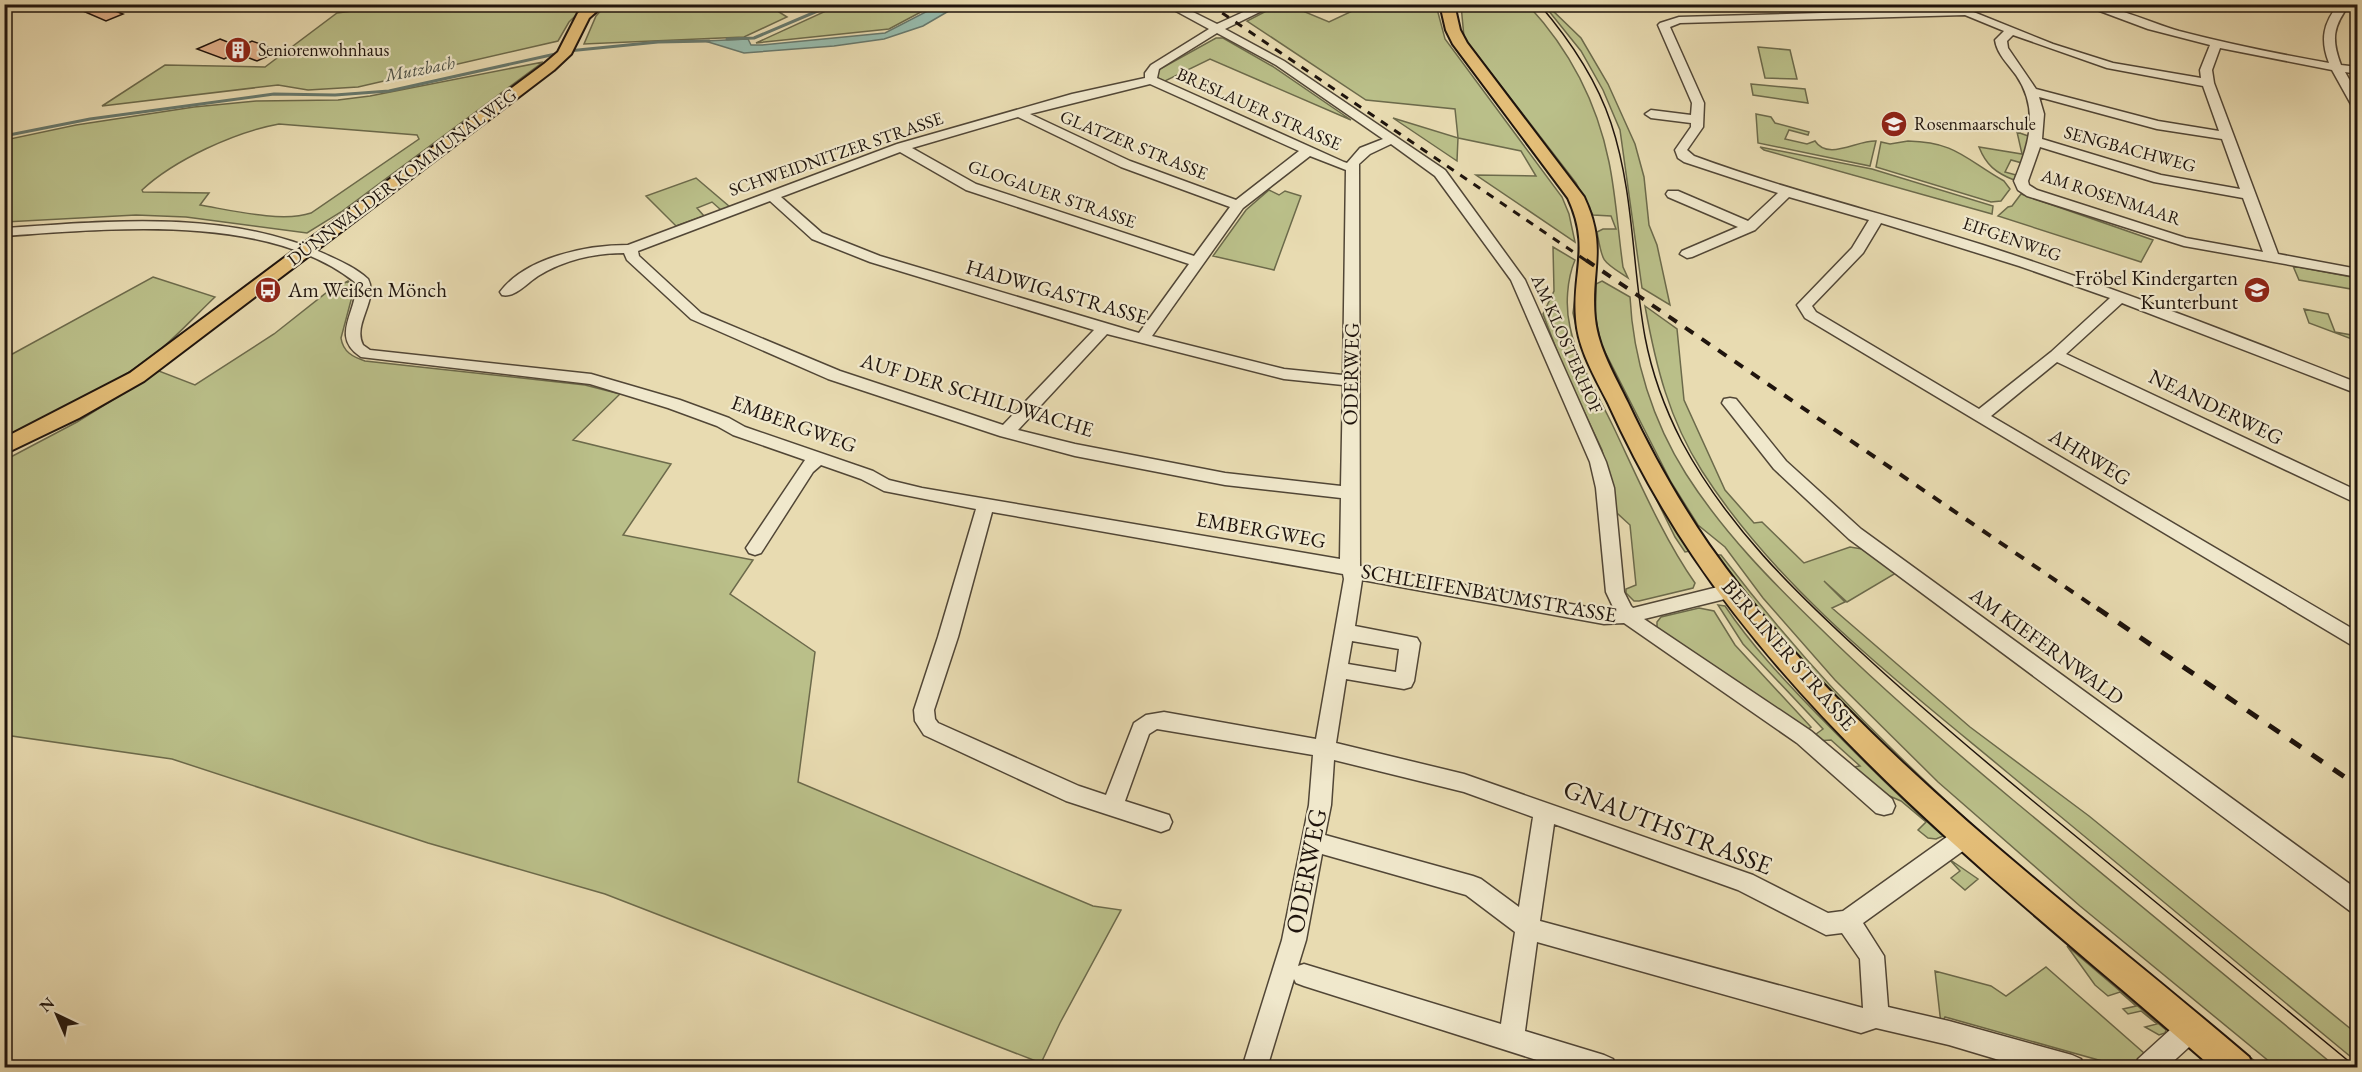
<svg xmlns="http://www.w3.org/2000/svg" width="2362" height="1072" viewBox="0 0 2362 1072" font-family="'EB Garamond',serif">
	<rect width="100%" height="100%" fill="#e8dbb1"/>
	<filter id="stains"><feTurbulence type="fractalNoise" baseFrequency=".00333" numOctaves="4"/><feColorMatrix values="0 0 0 0 .2 0 0 0 0 .09 0 0 0 0 .02 0 0 0 .5 -.17"/></filter>
	<radialGradient id="worn" r=".72"><stop offset=".6" stop-color="#630" stop-opacity="0"/><stop offset="1" stop-color="#630" stop-opacity=".3"/></radialGradient>
	<path fill="#babf89" stroke="#6c6a4b" stroke-width="1.5" fill-rule="evenodd" d="M407 4 587 5 569 22 558 41 358 87 308 90 278 85 102 106 165 65 265 67 337 13Z
		M1280 4 1297 5 1293 7 1329 22 1365 5H1436L1445 39 1562 197 1569 214 1575 242 1476 175 1536 176 1521 151 1458 138 1457 161 1393 118 1458 138 1455 109 1366 100 1247 21Z
		M606 5H768L787 17 744 37 584 44 596 16Z
		M839 5V4L934 5 889 29 756 43Z
		M1461 5H1528C1569 49 1597 103 1609 162 1616 196 1618 232 1623 267L1628 278C1601 260 1603 264 1597 232L1603 229H1616L1611 216 1593 215 1576 183 1468 43 1464 37Z
		M1544 5H1560L1548 6 1581 38 1608 84 1635 144 1644 177 1649 225 1657 245 1670 305 1642 288 1620 130 1603 90 1581 51Z
		M1216 38H1223L1272 66 1351 120 1210 59 1163 82 1158 79 1157 73 1160 69Z
		M1758 47 1790 50 1797 79 1765 78Z
		M543 62 341 212 307 233 186 217 136 215 5 222V140L76 125 194 107 256 101 338 100 370 96ZM279 124 417 135 419 139 311 213C282 223 230 210 200 205L209 193 143 192 142 190C174 160 235 132 279 124Z
		M1751 84 1805 89 1808 103 1753 95Z
		M1756 114 1771 117 1775 123 1809 132 1808 135 1789 130 1785 139 1807 144 1815 141C1828 161 1857 140 1876 141L1870 166 1758 143Z
		M2017 132 2031 137 2022 163 2011 160 2005 172 2016 175 2014 180C1996 173 1986 165 1979 147L2022 154Z
		M1908 141C1956 142 1965 159 2004 181L2010 189 2001 201 1991 202 1876 167 1881 142 1890 144Z
		M1760 147 1872 169 1993 206 1992 214 1764 150Z
		M696 178 730 207 721 210 712 202 697 208 704 216 676 226 646 196Z
		M1269 190 1279 195 1285 191 1301 196 1274 270 1213 256 1246 210Z
		M2021 194 2153 240 2141 262 1998 216 2008 207 2012 206Z
		M1553 247 1575 260C1567 279 1565 306 1570 327 1577 361 1597 393 1612 424 1636 474 1663 538 1695 583L1693 588 1639 601H1634L1626 593V589L1636 585 1630 525 1617 513 1602 450 1562 364 1543 314 1554 291Z
		M2293 266 2357 278V290L2299 280Z
		M1579 268 1577 296 1691 551 1685 552 1675 537 1580 344 1573 313Z
		M153 277 215 297C197 314 181 332 162 348 115 386 58 413 5 442V358Z
		M348 281 354 289 341 338C343 352 353 357 365 361L585 385 620 394 573 440 671 464 623 535 753 560 730 594 815 652 798 782 1093 906 1121 910 1060 1023 1041 1063 605 894 428 843 172 759 5 735V460L77 422 159 371 195 385 274 334 326 293Z
		M1602 281 1630 297C1633 359 1653 422 1686 474 1723 532 1771 581 1820 628 1882 689 1947 745 2013 800 2121 889 2229 978 2336 1067H2276L2080 906 1938 782 1835 680 1763 598 1725 547 1698 525 1671 482 1601 344 1595 315 1596 284Z
		M1645 306 1677 329 1684 400 1725 490 1754 523 1762 522 1804 563 1850 547 1862 549 1896 573 1847 602 1824 581 1845 602 1832 608 1970 727 2089 816 2357 1034V1062C2241 966 2125 870 2008 773 1901 684 1778 590 1702 471 1669 419 1656 367 1645 306Z
		M2304 309 2328 314 2335 332 2357 336V341L2309 323Z
		M1715 555H1721C1773 623 1829 688 1891 748 2007 863 2137 963 2262 1067H2252L1972 831 1886 751 1783 642Z
		M1718 605 1725 606C1752 646 1784 680 1817 714 1858 756 1899 797 1943 836L1936 839 1928 838 1918 830 1926 822 1901 801 1880 792 1847 768 1860 766 1831 740 1816 741 1812 737 1823 729 1743 644Z
		M1699 608 1714 611 1735 645 1811 727 1805 731 1657 628V622L1661 617Z
		M1949 859 1978 879 1965 890 1951 878 1960 871Z
		M2067 946 2166 1030 2165 1033 2159 1035 2145 1027 2157 1024 2141 1011 2128 1014 2123 1009 2136 1006 2120 992 2108 996 2095 985Z
		M2046 967 2144 1053 2132 1066 2112 1067 2109 1063 1945 1017 1941 1024 1935 971 1991 986 2006 996Z"/>
	<path fill="#97bbac" stroke="#67786c" stroke-width="1.5" d="M941 4 959 5 923 26 884 39 834 46 744 53 705 41 748 39 751 45H761L885 33Z"/>
	<g fill="none" stroke-linecap="round" stroke-linejoin="round">
		<path stroke="#67786c" stroke-width="3" d="M727 39 754 38 834 4
			M568 51 658 42 709 41
			M4 136 90 119 274 94 335 95 389 91 560 53"/>
	</g>
	<path fill="#e3b28c" stroke="#1f140d" stroke-width="1.5" d="M100 5 123 14 106 21 83 11Z
		M220 39 240 47 252 41 280 51 257 61 236 53 224 59 197 49Z"/>
	<g fill="none" stroke-linecap="round" stroke-linejoin="round">
		<defs>
			<path id="minor" d="M257 4H361L356 7 260 10 255 7Z
				M1163 4H1177L1217 24 1261 4H1276L1225 29 1284 61 1445 170 1525 280 1606 462 1614 488 1624 592 1631 606 1633 608 1730 584 1737 586 1739 591 1737 596 1644 619 1811 731 1892 799 1895 806 1892 813 1884 815 1876 813 1797 743 1624 623 1604 624 1362 580 1355 626 1417 638 1420 643 1414 681 1411 687 1404 689 1346 679 1336 743 1464 774 1753 875 1828 913 1843 911 1958 829 1966 826 1974 829 1977 836 1974 843 1863 923 1884 956 1888 1007 1949 1021 2072 1055 2081 1059 2084 1068H2026L1949 1045 1876 1028 1861 1033 1537 942 1525 1031 1604 1055 1613 1059 1616 1068H1562L1304 986 1296 983 1294 979 1267 1068H1242L1282 940 1309 805 1313 755 1157 729 1149 734 1125 801 1169 815 1172 822 1169 829 1161 832 1066 801 924 735 915 721 914 710 938 637 976 509 884 491 861 479 821 465 813 472 761 553 755 555 749 553 746 548 805 460 733 435 717 426 668 408 590 384 361 357C329 336 358 312 356 283 268 212 110 229 4 236V228C110 221 225 209 325 254 340 261 356 268 368 279 379 300 352 324 363 345L370 350 591 374 680 400 729 418 745 427 873 471 889 480 922 488 1340 559 1341 498 1225 485 1075 456 1000 436 828 379 691 319 627 260 624 253C594 253 564 260 538 276 527 283 515 298 502 295L500 292C526 257 587 245 628 245L897 144 1072 94 1145 78V73L1151 65 1209 29ZM1217 33 1276 65 1383 139 1360 148 1347 163 1344 162 1157 78 1159 69ZM1150 84 1299 151 1236 200 1130 161 1030 114ZM1018 117 1121 167 1230 207 1194 256 976 184 912 148ZM1391 144 1435 176 1511 280 1590 462 1596 488 1606 592 1614 609 1604 610 1360 566 1359 164 1370 154ZM900 152 966 190 1189 264 1139 333 880 256 822 233 781 197ZM1310 156 1346 170 1343 375 1284 369 1152 336 1243 208ZM770 201 812 239 870 262 1094 330 1003 425 840 371 701 313 639 256 638 251ZM1107 334 1284 379 1343 385 1341 486 1225 473 1075 444 1018 430ZM992 512 1343 574 1344 579 1316 739 1164 712 1146 715 1134 723 1106 795 1079 786 938 723 935 719 934 710 958 637ZM1352 641 1399 649 1396 672 1348 664ZM1334 760 1464 792 1533 817 1519 907 1481 879 1473 876 1325 835 1331 805ZM1554 824 1738 890 1826 935 1842 933 1860 959 1863 1008 1540 921ZM1322 854 1466 895 1515 932 1501 1024 1304 964 1298 966 1306 940Z
				M2081 4C2113 4 2148 22 2179 31 2228 44 2279 54 2329 63 2320 40 2323 23 2339 4H2350C2333 26 2331 39 2341 65L2358 67V74L2345 72 2358 95V110L2352 106 2332 70 2220 48 2212 70 2214 83 2278 254 2358 269V277L2184 246 2027 196 2018 190 2014 181C2029 145 2040 110 2016 75 2008 64 1997 54 1995 40L2004 31 1965 15 1680 23 1670 27 1704 103 1703 127 1687 150 1694 156C1789 191 1887 214 1983 245 2110 286 2234 334 2358 383V394L2122 303 2066 354 2358 491V504L2057 362 1991 416 2358 632V649L1805 318 1797 305 1852 248 1869 220 1789 197 1755 230 1692 257 1687 258 1680 254 1682 251 1738 227 1668 197 1666 194 1668 191H1678L1748 221 1778 193 1684 162 1678 158 1675 150 1691 127V123L1651 118 1645 114 1651 110 1691 115 1692 103 1658 25 1660 23 1679 17 1966 9 2053 44 2113 63 2201 78 2200 70 2210 45 2148 29ZM2013 35 2107 68 2203 86 2219 131 2158 121 2036 89 2008 48 2007 41ZM2039 97 2157 129 2222 139 2240 189 2161 175 2042 139 2044 114ZM2040 147 2154 182 2243 198 2263 252 2186 238 2037 190 2029 185 2028 181ZM1881 223 2019 266 2110 298 2051 352 1979 409 1816 312 1812 306 1863 253Z
				M2205 4H2216V6L2211 9Z
				M1730 398 1736 399 1786 461 1861 529 2358 890V914L2350 911 1849 539 1774 469 1722 403 1724 399Z
				M2191 1016 2200 1019 2203 1028 2200 1037 2166 1068H2135L2138 1059 2182 1019Z"/>
			<path id="major" d="M590 4H605L589 18 571 54 554 70 144 381 79 418 4 454V438L130 373 544 64 558 52 578 13Z
				M1440 4H1454L1460 30 1467 43 1584 197C1608 248 1590 270 1595 319 1598 348 1615 376 1628 403 1651 452 1678 500 1709 545 1851 747 2063 898 2249 1057L2254 1068H2213C2034 911 1827 755 1693 556 1660 507 1632 456 1608 403 1595 377 1578 349 1576 319 1572 271 1591 248 1568 198L1453 44 1446 30Z"/>
		</defs>
		<use href="#minor" stroke="#514636" stroke-width="3"/>
		<use href="#major" stroke="#1f140d" stroke-width="4"/>
		<use href="#minor" fill="#f0e8cc" fill-rule="evenodd"/>
		<use href="#major" fill="#e4be78" fill-rule="evenodd"/>
		<path stroke="#1f140d" stroke-width="1.5" d="M1539 4C1570 40 1596 78 1611 123 1634 192 1632 266 1645 337 1652 374 1665 409 1682 442 1727 526 1794 591 1863 654 1918 705 1975 753 2033 801 2141 890 2249 979 2357 1068"/>
		<path stroke="#1f140d" stroke-width="3" stroke-dasharray="8 8" stroke-linecap="butt" d="M1209 4 1588 262"/>
		<path stroke="#1f140d" stroke-width="4" stroke-dasharray="10 10" stroke-linecap="butt" d="M1586 260 2099 610"/>
		<path stroke="#1f140d" stroke-width="5" stroke-dasharray="13 13" stroke-linecap="butt" d="M2097 608 2358 786"/>
	</g>
	<defs>
		<symbol id="building-disc" viewBox="-11 -11 22 22"><circle r="9.5" fill="#8f2418" stroke="#f0e8cc"/><path d="M-4-6H4V6H1V3H-1V6H-4ZM-2.5-4.3h1.7v1.8h-1.7ZM.8-4.3h1.7v1.8H.8ZM-2.5-1h1.7V.8h-1.7ZM.8-1h1.7V.8H.8Z" fill="#fff"/></symbol>
		<symbol id="school-disc" viewBox="-11 -11 22 22"><circle r="9.5" fill="#8f2418" stroke="#f0e8cc"/><path d="M0-5L7-2L0 1L-7-2ZM-4 1L0 2.5L4 1V4Q0 6-4 4Z" fill="#fff"/></symbol>
		<symbol id="bus-disc" viewBox="-11 -11 22 22"><circle r="9.5" fill="#8f2418" stroke="#f0e8cc"/><path d="M-5-6H5V4H4V6H2V4H-2V6H-4V4H-5ZM-3.5-4V0h7V-4ZM-3.5 1.2v1.5H-2V1.2ZM2 1.2v1.5H3.5V1.2Z" fill="#fff"/></symbol>
	</defs>
	<g fill-rule="evenodd">
		<use href="#building-disc" x="223" y="35" width="30" height="30"/>
		<use href="#school-disc" x="1879" y="109" width="30" height="30"/>
		<use href="#bus-disc" x="253" y="275" width="30" height="30"/>
		<use href="#school-disc" x="2242" y="275" width="30" height="30"/>
	</g>
	<g text-anchor="middle" stroke-width="4.5" stroke-linejoin="round" paint-order="stroke">
		<g font-size="18" fill="#1f140d" stroke="#f0e8cc" text-anchor="start">
			<text x="258" y="56">Seniorenwohnhaus</text>
			<text x="1914" y="130">Rosenmaarschule</text>
		</g>
		<g font-size="18" font-style="italic" fill="#494e45" stroke="#f0e8cc">
			<text transform="translate(420 69) rotate(-11)" y="6">Mutzbach</text>
		</g>
		<g font-size="18" fill="#1f140d" stroke="#f0e8cc">
			<text transform="translate(1259 109) rotate(24)" y="6">BRESLAUER STRASSE</text>
			<text transform="translate(1134 145) rotate(22)" y="6">GLATZER STRASSE</text>
			<text transform="translate(2130 149) rotate(15)" y="6">SENGBACHWEG</text>
			<text transform="translate(836 154) rotate(-19)" y="6">SCHWEIDNITZER STRASSE</text>
			<text transform="translate(402 177) rotate(-37)" y="6">DÜNNWALDER KOMMUNALWEG</text>
			<text transform="translate(1052 194) rotate(19)" y="6">GLOGAUER STRASSE</text>
			<text transform="translate(2111 197) rotate(18)" y="6">AM ROSENMAAR</text>
			<text transform="translate(2012 239) rotate(19)" y="6">EIFGENWEG</text>
			<text transform="translate(1567 344) rotate(66)" y="6">AM KLOSTERHOF</text>
		</g>
		<g font-size="21" fill="#1f140d" stroke="#f0e8cc" text-anchor="end">
			<text x="2238" y="285">Fröbel Kindergarten<tspan x="2238" dy="24">Kunterbunt</tspan></text>
			<text x="288" y="297" text-anchor="start">Am Weißen Mönch</text>
		</g>
		<g font-size="21" fill="#1f140d" stroke="#f0e8cc">
			<text transform="translate(1057 292) rotate(16)" y="7">HADWIGASTRASSE</text>
			<text transform="translate(1351 374) rotate(-89)" y="7">ODERWEG</text>
			<text transform="translate(977 395) rotate(17)" y="7">AUF DER SCHILDWACHE</text>
			<text transform="translate(2216 407) rotate(26)" y="7">NEANDERWEG</text>
			<text transform="translate(794 424) rotate(20)" y="7">EMBERGWEG</text>
			<text transform="translate(2090 457) rotate(31)" y="7">AHRWEG</text>
			<text transform="translate(1261 530) rotate(10)" y="7">EMBERGWEG</text>
			<text transform="translate(1489 593) rotate(10)" y="7">SCHLEIFENBAUMSTRASSE</text>
			<text transform="translate(2047 646) rotate(36)" y="7">AM KIEFERNWALD</text>
			<text transform="translate(1789 655) rotate(49)" y="7">BERLINER STRASSE</text>
		</g>
		<g font-size="26" fill="#1f140d" stroke="#f0e8cc">
			<text transform="translate(1668 827) rotate(21)" y="9">GNAUTHSTRASSE</text>
			<text transform="translate(1306 871) rotate(-79)" y="9">ODERWEG</text>
		</g>
	</g>
	<rect width="2362" height="1072" fill="none" stroke="#e8dbb1" stroke-width="24"/>
	<rect x="6" y="6" width="2350" height="1060" fill="none" stroke="#1f140d" stroke-width="3"/>
	<rect x="12" y="12" width="2338" height="1048" fill="none" stroke="#1f140d" stroke-width="1.5"/>
	<g transform="translate(57 1015) rotate(316)" stroke="#f0e8cc" stroke-width="4.5" paint-order="stroke">
	<path d="M0-4.5L10 22L0 15L-10 22Z" fill="#1f140d"/>
	<text y="-9" font-size="16" font-weight="bold" text-anchor="middle" fill="#1f140d">N</text>
	</g>
	<rect width="100%" height="100%" filter="url(#stains)"/>
	<rect width="100%" height="100%" fill="url(#worn)"/>
</svg>
